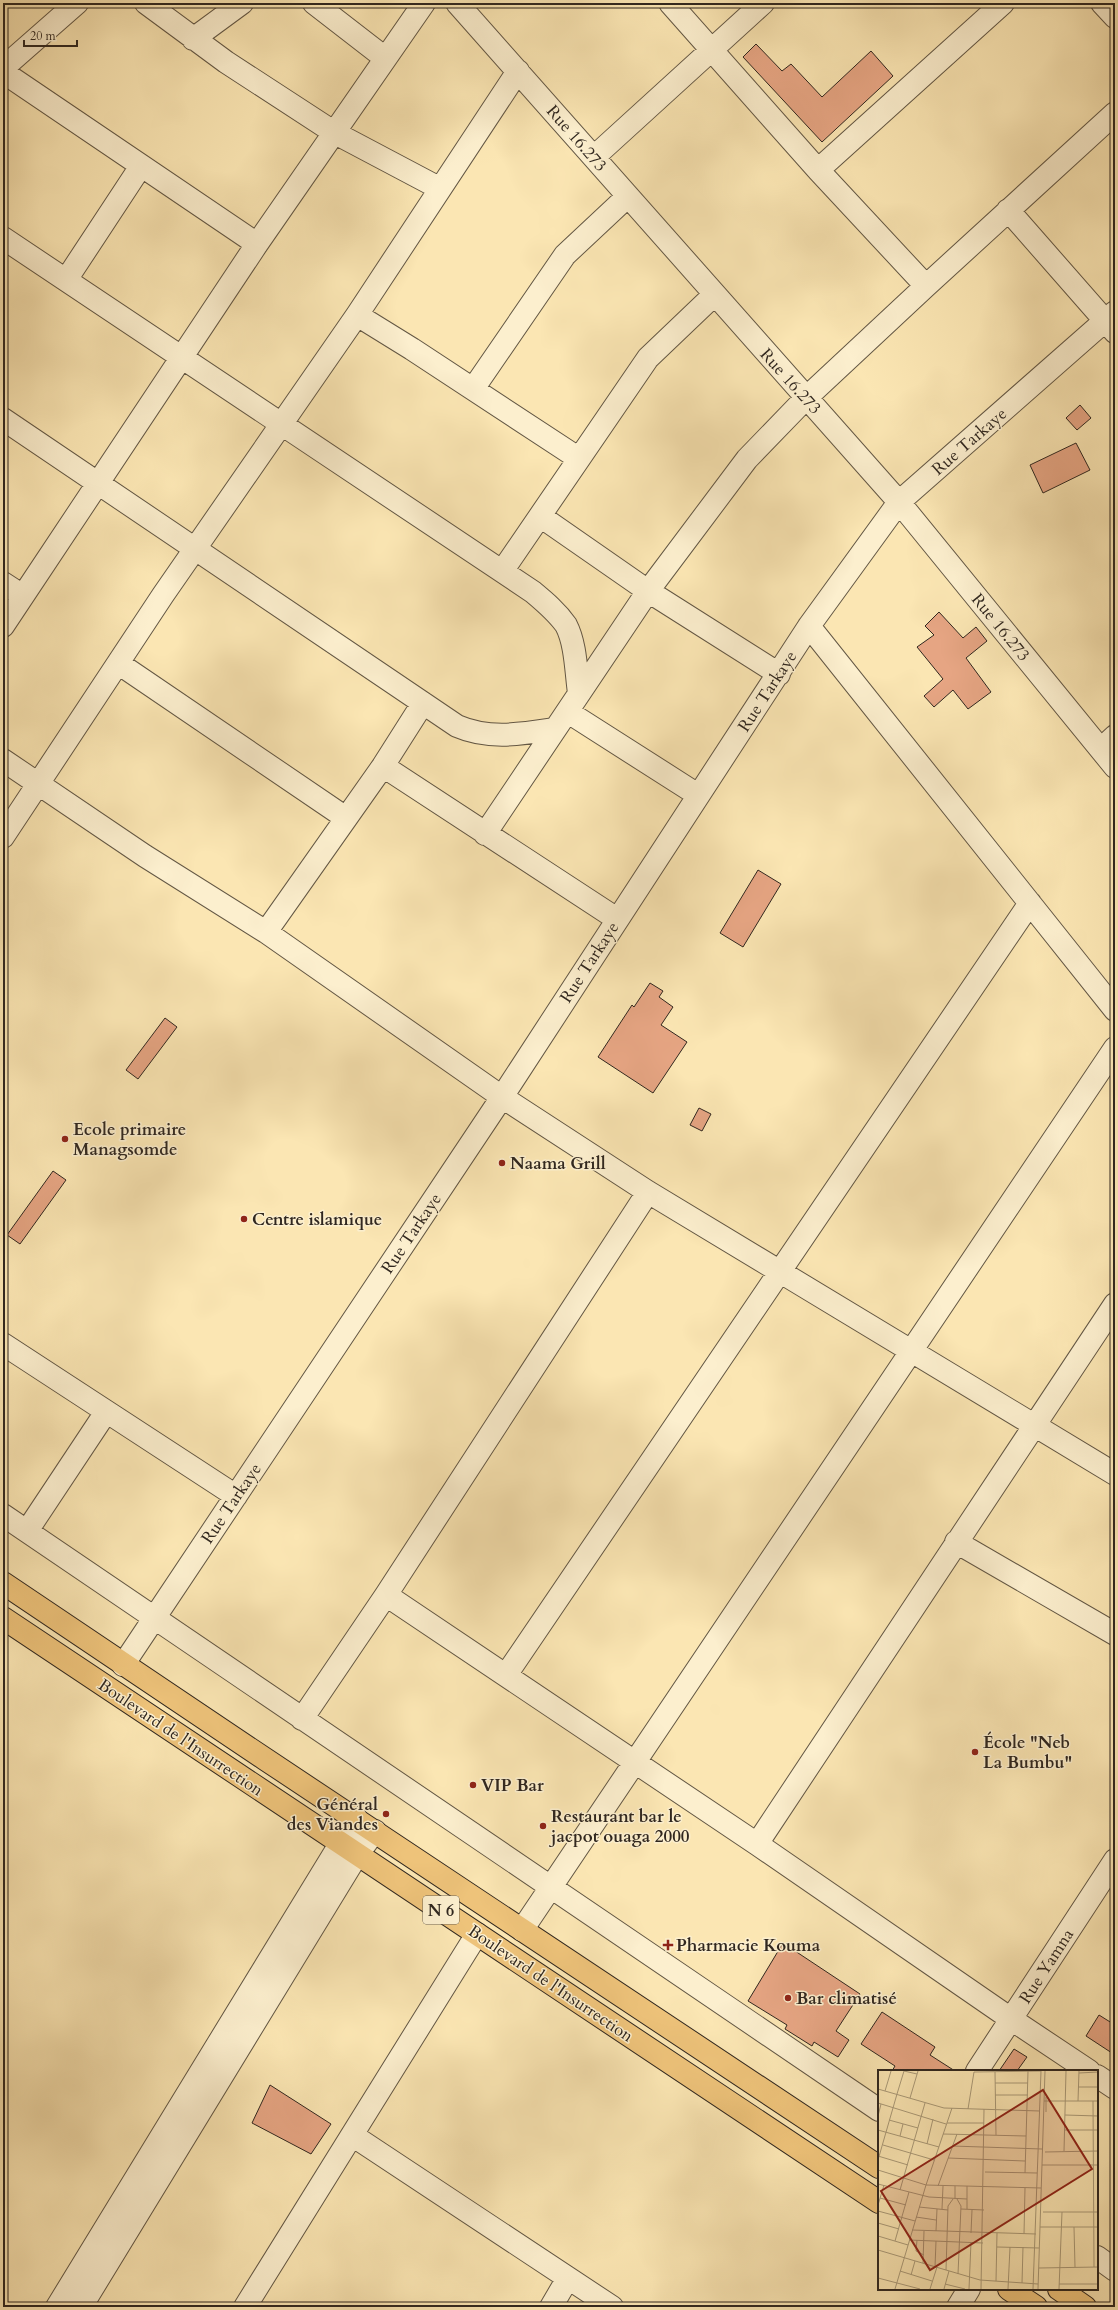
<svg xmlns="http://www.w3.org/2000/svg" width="1118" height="2310" viewBox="0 0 1118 2310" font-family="Cardo,serif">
	<rect width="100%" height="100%" fill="#fbe6b3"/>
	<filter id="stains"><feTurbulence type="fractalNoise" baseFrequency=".005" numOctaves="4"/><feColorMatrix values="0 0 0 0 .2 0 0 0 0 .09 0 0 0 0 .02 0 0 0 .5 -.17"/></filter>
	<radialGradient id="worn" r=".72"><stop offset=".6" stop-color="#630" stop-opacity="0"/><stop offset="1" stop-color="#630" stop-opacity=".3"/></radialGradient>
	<path fill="#e6a583" stroke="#30271f" d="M756 44 782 71 791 64 822 97 871 51 893 76 822 142 743 57Z
		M1080 405 1091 418 1077 430 1066 418Z
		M1076 443 1090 470 1043 493 1030 465Z
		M939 612 963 638 976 627 987 641 966 658 991 692 968 709 953 690 934 707 924 696 943 679 917 647 934 635 925 626Z
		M758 870 781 884 743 947 720 933Z
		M650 983 663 991 659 997 673 1007 661 1025 687 1042 653 1093 598 1057 632 1005 634 1007Z
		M165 1018 177 1027 138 1079 126 1070Z
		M699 1108 711 1114 702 1131 690 1125Z
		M53 1171 66 1180 20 1244 7 1235Z
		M783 1943 860 1994 836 2031 849 2040 838 2057 814 2042 812 2046 785 2029 787 2025 748 2001Z
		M882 2012 935 2047 930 2055 955 2071H892L895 2066 861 2044Z
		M1099 2015 1115 2025V2055L1086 2036Z
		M1014 2049 1027 2057 1017 2071H999Z
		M270 2085 331 2124 311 2154 252 2123Z"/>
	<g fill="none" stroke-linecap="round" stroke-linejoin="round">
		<defs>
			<path id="minor" d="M146 3 226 62 335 133 439 188
				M314 3 385 58
				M457 3 899 502 1115 767
				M670 3 818 170 926 286
				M1102 3 1115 17
				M193 39 242 3
				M3 68 77 3
				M3 72 257 244
				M594 157 763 3
				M818 170 1003 3
				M1008 210 1115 332
				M3 238 533 592C545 602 557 612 566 625 576 644 576 672 579 693
				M66 280 141 166
				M357 315 412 349 578 458
				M473 389 565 255 628 196
				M3 419 457 726C489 740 522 734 555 729
				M540 516 648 591 779 674
				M503 570 648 358 714 295
				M3 583 23 596
				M3 626 257 244 424 3
				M809 626 1115 1010
				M118 663 346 818
				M568 712 698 795
				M1101 749 1115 736
				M3 760 145 856 266 932 502 1097 648 1192 1115 1474
				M383 766 617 919
				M485 834 648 591 747 459 806 398 926 286 1115 113
				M3 837 163 595 357 315 518 71
				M266 932 383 766 423 703
				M3 1344 236 1496
				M3 1515 879 2110
				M27 1531 106 1412
				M956 1542 1115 1634
				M386 1595 757 1844 1011 2019 1089 2071
				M123 1665 502 1097 809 626 899 502 1115 312
				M506 1675 1030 903
				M302 1719 386 1595 648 1192
				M757 1844 1115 1304
				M522 1930 1115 1048
				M977 2071 1115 1860
				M1097 2076 1115 2088
				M352 2135 612 2307
				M1097 2257 1115 2270
				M57 2307 356 1818
				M81 2307 357 1855 375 1831
				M245 2307 477 1934
				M551 2307 568 2278
				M958 2307 969 2289"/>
			<path id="major" d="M3 1583 265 1759 879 2167
				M3 1618 879 2202
				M1009 2289 1036 2307
				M1059 2289 1085 2307"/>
		</defs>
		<use href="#minor" stroke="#635744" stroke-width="24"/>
		<use href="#major" stroke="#30271f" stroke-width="24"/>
		<use href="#minor" stroke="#fcefce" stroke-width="22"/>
		<use href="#major" stroke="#eec37a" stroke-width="22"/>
	</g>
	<g fill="#8f2418" stroke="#fcefce" stroke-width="1.5">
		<circle cx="65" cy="1139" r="4"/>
		<circle cx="502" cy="1163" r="4"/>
		<circle cx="244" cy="1219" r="4"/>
		<circle cx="975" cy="1752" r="4"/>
		<circle cx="473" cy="1785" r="4"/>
		<circle cx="386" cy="1814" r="4"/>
		<circle cx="543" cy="1826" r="4"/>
		<path d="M666 1939h4v4h4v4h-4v4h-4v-4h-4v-4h4z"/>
		<circle cx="788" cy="1998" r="4"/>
	</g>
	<g text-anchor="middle" stroke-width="3" stroke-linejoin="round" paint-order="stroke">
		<rect fill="#fcefce" stroke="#6d6354" stroke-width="1" x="423" y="1896" width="36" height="28" rx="3"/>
		<g font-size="16" font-weight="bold" fill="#30271f">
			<text x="441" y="1916">N 6</text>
		</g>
		<g font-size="17" fill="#30271f" stroke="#fcefce">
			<text transform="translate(577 138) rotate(49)" y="6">Rue 16.273</text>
			<text transform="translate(791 381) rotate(48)" y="6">Rue 16.273</text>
			<text transform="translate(969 441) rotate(-41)" y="6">Rue Tarkaye</text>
			<text transform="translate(1001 627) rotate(51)" y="6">Rue 16.273</text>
			<text transform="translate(767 691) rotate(-57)" y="6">Rue Tarkaye</text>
			<text transform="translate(589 962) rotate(-57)" y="6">Rue Tarkaye</text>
			<text transform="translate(411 1233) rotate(-56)" y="6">Rue Tarkaye</text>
			<text transform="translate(231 1503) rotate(-56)" y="6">Rue Tarkaye</text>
			<text transform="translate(181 1737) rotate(34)" y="6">Boulevard de l'Insurrection</text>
			<text transform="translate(1046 1966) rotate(-57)" y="6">Rue Yamna</text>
			<text transform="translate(551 1983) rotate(34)" y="6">Boulevard de l'Insurrection</text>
		</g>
		<g font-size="17" font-weight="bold" fill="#30271f" stroke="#fcefce" text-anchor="start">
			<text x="73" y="1135">Ecole primaire<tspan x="73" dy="20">Managsomde</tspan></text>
			<text x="510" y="1169">Naama Grill</text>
			<text x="252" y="1225">Centre islamique</text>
			<text x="983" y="1748">École "Neb<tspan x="983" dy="20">La Bumbu"</tspan></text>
			<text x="481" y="1791">VIP Bar</text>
			<text x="378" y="1810" text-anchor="end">Général<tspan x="378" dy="20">des Viandes</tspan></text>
			<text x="551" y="1822">Restaurant bar le<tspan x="551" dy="20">jacpot ouaga 2000</tspan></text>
			<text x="676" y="1951">Pharmacie Kouma</text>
			<text x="796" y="2004">Bar climatisé</text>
		</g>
	</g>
	<g transform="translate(878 2070)">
		<rect width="220" height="220" fill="#fbe6b3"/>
		<path fill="none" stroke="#aa9a78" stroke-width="1" d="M96 2 163 1M117 2 118 65M201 3 220 2M117 13H150M200 17H220M0 19 66 38 162 41M7 21 13 1M117 25H150M32 28 40 1M166 31H220M200 31 201 1M215 31 216 197M0 33 68 54M90 39 96 2M168 42V27M187 45 220 46M0 46 3 34M11 50 40 58M69 53H106M0 60 61 77M187 60H220M65 64 148 66M22 66 25 54M49 74 55 49M5 75 56 90M74 76 164 79M186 81 188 1M167 82 220 81M0 86 30 95M70 88 147 91M0 90 19 24 26 1 39 4M164 95H220M0 100 48 115 163 118M107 102 159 103M147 103 150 1M0 114 51 127 89 129M60 116 79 64M22 120 47 33M2 128 28 135M77 129V116M79 129 83 136 80 204M0 135 6 115M41 137 70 140M64 139 65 116M83 139 106 140M89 139V116M0 141 37 151M165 142H220M38 147 58 150M0 153 21 159M162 157H220M196 157 197 197M34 160 158 164M58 161 59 139M93 163 94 140M146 164 147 118M0 166 30 175M31 170 105 173M39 170 38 181 46 185M17 171 31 122M119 177 161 178M0 180 102 210 160 214M45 193 46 161M57 197 58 171M161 198 220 197M68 200 70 136 75 129M22 201 54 211M33 205 37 191M0 208 42 219M118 211 119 163M144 213 145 177M67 214 87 219M181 214H220M17 219 48 115 74 38M52 219 59 197M66 219 71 201M91 219 93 172M103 219 106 39M130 219 132 177M155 219 163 1M160 219 167 1M181 219 184 142"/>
		<path fill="#8f2418" fill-opacity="0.15" stroke="#8f2418" stroke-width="2" d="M165 20 214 99 52 200 3 121Z"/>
		<rect width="220" height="220" fill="none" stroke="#30271f" stroke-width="2"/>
	</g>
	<rect width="1118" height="2310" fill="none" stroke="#fbe6b3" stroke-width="16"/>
	<rect x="4" y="4" width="1110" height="2302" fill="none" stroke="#30271f" stroke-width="2"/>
	<rect x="8" y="8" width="1102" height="2294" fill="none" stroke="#30271f"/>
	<path d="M24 40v6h53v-6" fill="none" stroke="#30271f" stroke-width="2"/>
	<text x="30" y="40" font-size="12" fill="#30271f" stroke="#fcefce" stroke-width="3" paint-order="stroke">20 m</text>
	<rect width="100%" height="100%" filter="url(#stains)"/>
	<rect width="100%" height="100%" fill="url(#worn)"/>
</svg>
